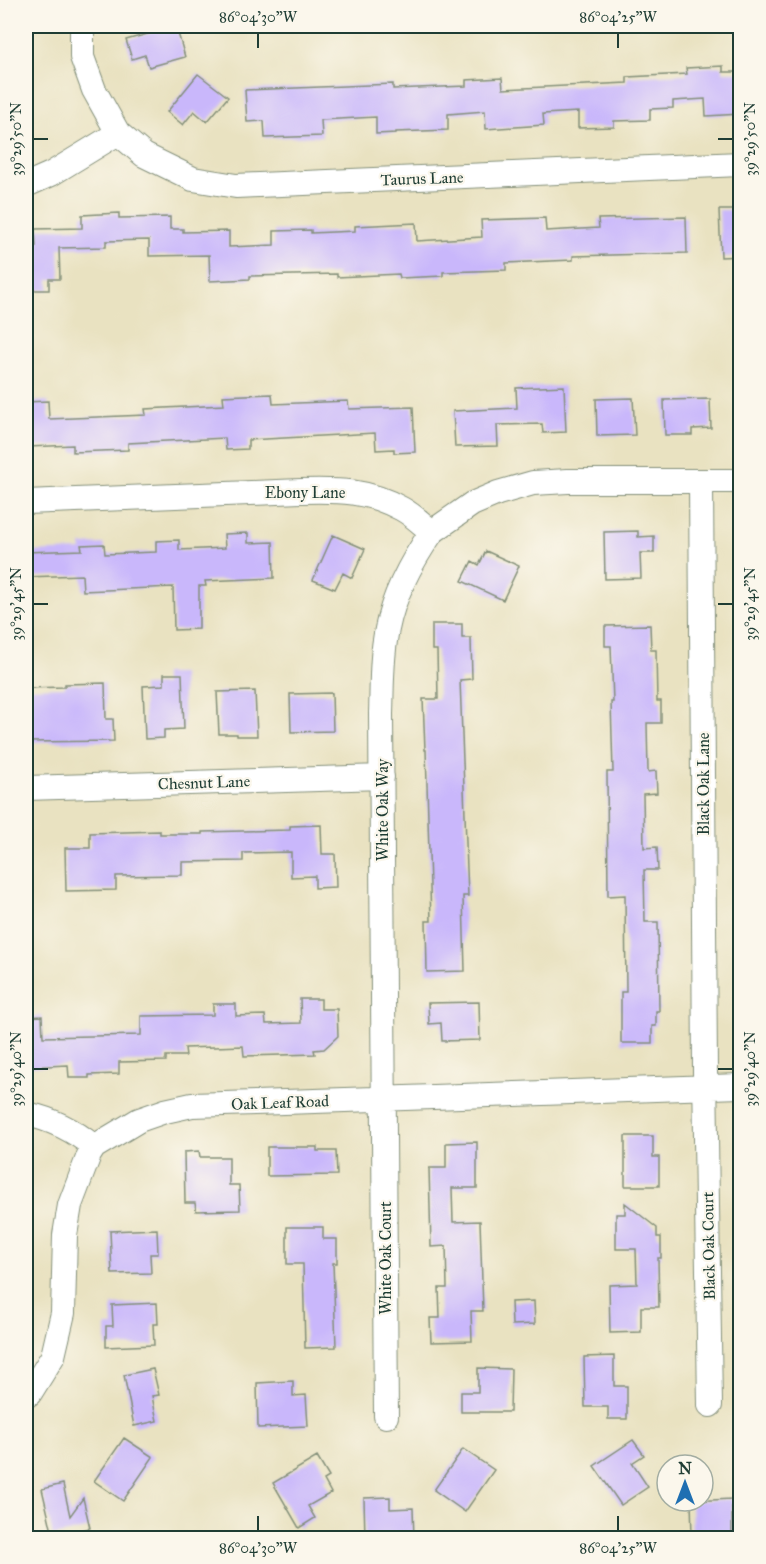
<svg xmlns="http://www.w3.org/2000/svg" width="766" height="1564" viewBox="0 0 766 1564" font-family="'IM FELL Great Primer',serif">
	<rect width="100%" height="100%" fill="#fbf7ec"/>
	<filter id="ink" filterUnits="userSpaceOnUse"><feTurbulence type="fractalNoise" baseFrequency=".0167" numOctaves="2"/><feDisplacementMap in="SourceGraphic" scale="12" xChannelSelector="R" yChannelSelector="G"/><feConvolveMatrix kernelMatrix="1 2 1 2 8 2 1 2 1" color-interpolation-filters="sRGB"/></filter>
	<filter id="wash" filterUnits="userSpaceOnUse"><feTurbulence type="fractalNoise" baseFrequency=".008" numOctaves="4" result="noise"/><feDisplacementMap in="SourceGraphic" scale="24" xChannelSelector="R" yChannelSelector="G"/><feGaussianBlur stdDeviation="1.35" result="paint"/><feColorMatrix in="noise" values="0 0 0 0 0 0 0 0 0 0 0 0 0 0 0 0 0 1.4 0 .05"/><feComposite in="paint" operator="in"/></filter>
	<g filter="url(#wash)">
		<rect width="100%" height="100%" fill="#e9e2c1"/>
		<g id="blocks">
			<path fill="#c9b7fb" d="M176 26 185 57 149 67 145 55 132 59 126 40Z
				M723 66V72H741V114L706 116 705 99 673 101V108L650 109V120L614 121V127L578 128V112L543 114 544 125 486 129 485 111 448 114V130L396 132V133L376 134V117L321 120 322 136 265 138 264 121 247 122 245 90 393 84V89L466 86V80L502 78 503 89 627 83V77L687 74 686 68Z
				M198 74 228 97 207 122 194 111 183 125 167 112Z
				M719 210H741V256L721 257Z
				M119 213V218L170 217V229H183V232L229 231V247L274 245V231L311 230V233L355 231V226L416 223 417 241 482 237 481 220 545 218 546 231 599 228 598 219 686 217 687 253 573 256V260L506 263V270L443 272V276L400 278 399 274 337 277V274L250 276V279L210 281 209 255 149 256V240L106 241V247L59 248 60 279H49V290H30L29 280 26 281V247L36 246 35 229 82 228V215Z
				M564 386 566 432 543 433 542 424 497 425 498 446 455 447 453 411 517 408 516 388Z
				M272 394 273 404 348 401 349 409 413 407 415 452 394 453V449L376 450 375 433 248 440V449L226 450 225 438 128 443V450L73 452V445L28 447 27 436 26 437V402L48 401 49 419 146 415 145 409 224 405 223 396Z
				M633 398 635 435 597 436 596 399Z
				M710 399 711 428 692 429V435H665L664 400Z
				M638 531V537L654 536V553H640L641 578 605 579 604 532Z
				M248 533V543L273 542 274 578 205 581 206 586H199V629L174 630 173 587 83 591 82 575 26 577V552L82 550 81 545 104 544 105 554 156 552V541L179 540V550L225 548 224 534Z
				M333 535 365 549 352 578 343 573 335 589 313 580Z
				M486 551 519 566 503 600 462 581 472 561 479 565Z
				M432 624H462V638H471L472 679 460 680 468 896H463L465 971 427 972 426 921H431L426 750H425L423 699H438L437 650H432Z
				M650 625 651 650H656L657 701H661V723H647L648 772 656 771 657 793 643 794 644 848 657 847 658 870H644L645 922H658L659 1011H656V1026H652V1043H621V992H626L625 895 608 896 607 772H613L611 702H613L611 646H605V626Z
				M164 674H182L184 729 164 730V738L145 739 143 686 164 685Z
				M105 683 106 719H113L114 741 26 742V688L65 687V684Z
				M255 691 257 736H237V734H219L217 692Z
				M332 693 333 731 291 732 290 694Z
				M321 825 322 854H335L336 887 315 888V876L291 877V852L243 853V861L182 862V875L116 876V890L66 891 65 848H90V833L160 831V834H202V832L290 830V826Z
				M300 999H321V1009H337L338 1036 324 1049 314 1050 315 1054 244 1056 243 1046 185 1048 186 1056H166V1061L119 1062V1074L89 1075V1078H69L68 1065 26 1067V1017L42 1016 43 1037 141 1035V1016L213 1015V1004H236V1016L265 1015 266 1024 301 1023Z
				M479 1002 480 1040 442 1041 441 1023 429 1024 428 1003Z
				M625 1136H653V1157H659V1186H625Z
				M477 1142V1188H452L453 1222 480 1221 483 1311H471L472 1341 431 1342 430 1318H440L439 1288H447L446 1246 431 1247 429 1168H446V1143Z
				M267 1147H317V1151H336L337 1175 267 1176Z
				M199 1151 200 1157H229V1185H239L240 1210 196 1211 195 1203H185L184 1152Z
				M625 1203 657 1228V1237H661V1258H658L659 1307H641V1332L610 1333 609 1285 637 1284 636 1249H616V1214H625Z
				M287 1227H323V1239H337V1263H333L336 1347 305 1348 303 1264H287Z
				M157 1229 158 1254H150L151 1273 112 1274 110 1231Z
				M534 1301 535 1324 512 1325 511 1302Z
				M157 1303 158 1324H153L154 1345 106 1347V1326H113L112 1305Z
				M614 1356V1386H627V1419H608V1407H585L584 1357Z
				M478 1368 511 1369 510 1412H461V1392H478Z
				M153 1369 159 1395 152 1396 157 1421 134 1426 124 1375Z
				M293 1381V1396L306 1395 308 1426 258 1428 257 1383Z
				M124 1438 153 1457 123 1501 94 1481Z
				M633 1440 644 1455 632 1463 648 1487 621 1505 594 1466Z
				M463 1449 494 1470 465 1512 434 1490Z
				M317 1457 329 1477 324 1480 331 1493 308 1506 315 1518 299 1528 273 1483Z
				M63 1484 70 1516 83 1498 90 1528 53 1536 42 1489Z
				M390 1497V1509L413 1508 414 1539H365L364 1498Z
				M732 1499V1535L692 1536 691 1501Z"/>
		</g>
	</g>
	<g filter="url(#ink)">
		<use href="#blocks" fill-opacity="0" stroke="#84907a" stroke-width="1.5"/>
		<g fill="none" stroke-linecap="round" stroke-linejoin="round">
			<defs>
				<path id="minor" d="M82 26V57L94 90 118 133 144 155 193 179 236 186 740 164
					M26 185 51 174 118 133
					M701 481 705 1071 710 1405
					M26 502 301 491C339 490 368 490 402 509 413 515 422 524 432 532L472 504 498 493 533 483 568 481H740
					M26 788 382 777
					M26 1114C51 1119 74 1130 94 1147
					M26 1396 30 1393 53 1356 63 1313 65 1235 70 1205 89 1155 94 1147 139 1120 165 1111 192 1105 405 1098 740 1086
					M386 1416 381 714C382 686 381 657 387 629 394 593 411 562 432 532"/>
			</defs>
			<use href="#minor" stroke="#84907a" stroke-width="26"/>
			<use href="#minor" stroke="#fff" stroke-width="24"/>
		</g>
	</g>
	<path fill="none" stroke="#1f3d34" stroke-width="2" d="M258 33V48M618 33V48M33 139H48M718 139H733M33 604H48M718 604H733M33 1069H48M718 1069H733M258 1516V1531M618 1516V1531"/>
	<g text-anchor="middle" stroke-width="4.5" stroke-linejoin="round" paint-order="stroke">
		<g font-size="16" fill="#1f3d34" stroke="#fbf7ec">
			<text transform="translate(422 178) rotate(-2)" y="6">Taurus Lane</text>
			<text x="305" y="498">Ebony Lane</text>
			<text transform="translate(204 782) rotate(-2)" y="6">Chesnut Lane</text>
			<text transform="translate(703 784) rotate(-90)" y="6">Black Oak Lane</text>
			<text transform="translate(382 810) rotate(-90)" y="6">White Oak Way</text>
			<text transform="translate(280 1102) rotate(-2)" y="6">Oak Leaf Road</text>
			<text transform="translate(708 1246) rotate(-91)" y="6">Black Oak Court</text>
			<text transform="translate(385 1258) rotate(-90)" y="6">White Oak Court</text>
		</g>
	</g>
	<rect width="766" height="1564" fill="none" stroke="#fbf7ec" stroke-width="66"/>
	<g transform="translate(685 1483)"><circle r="28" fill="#fbf7ec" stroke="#a3ada2" stroke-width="1.5"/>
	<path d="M0-4.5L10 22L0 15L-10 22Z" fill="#1f6fb2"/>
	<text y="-9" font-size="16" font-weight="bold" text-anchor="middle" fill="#1f3d34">N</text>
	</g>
	<rect x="33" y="33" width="700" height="1498" fill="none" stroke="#1f3d34" stroke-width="2"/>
	<g font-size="15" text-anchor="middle" fill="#1f3d34">
		<text x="258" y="22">86°04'30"W</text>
		<text x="618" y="22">86°04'25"W</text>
		<text transform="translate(16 139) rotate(-90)" y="5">39°29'50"N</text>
		<text transform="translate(750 139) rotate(-90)" y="5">39°29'50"N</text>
		<text transform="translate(16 604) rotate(-90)" y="5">39°29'45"N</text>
		<text transform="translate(750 604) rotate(-90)" y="5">39°29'45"N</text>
		<text transform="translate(16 1069) rotate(-90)" y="5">39°29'40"N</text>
		<text transform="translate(750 1069) rotate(-90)" y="5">39°29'40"N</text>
		<text x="258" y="1553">86°04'30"W</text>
		<text x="618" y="1553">86°04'25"W</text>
	</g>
</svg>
